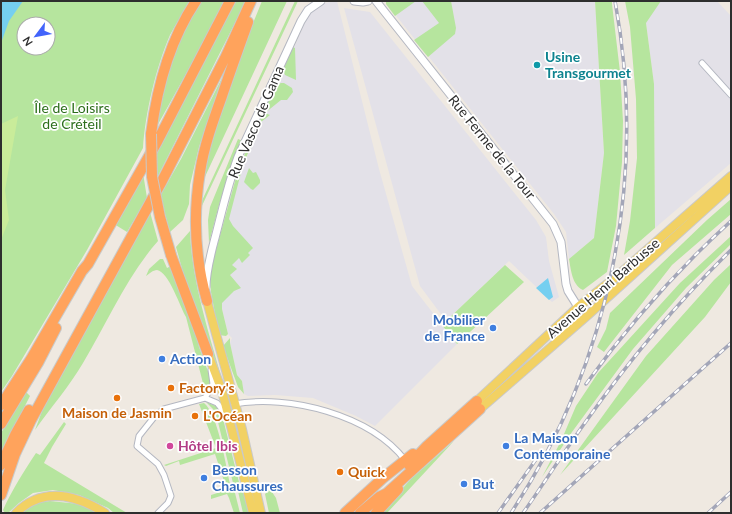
<svg xmlns="http://www.w3.org/2000/svg" width="732" height="514" viewBox="0 0 732 514" font-family="Lato,sans-serif">
	<rect width="100%" height="100%" fill="#efe9e1"/>
	<path fill="#e3e1e8" d="M337 1 379 169 412 286 457 344 375 426 356 416 313 398 275 395 248 396 244 394 242 381 237 375 230 343 232 338 228 334 222 309V291L229 199 277 86 308 16 313 10 324 3Z
		M386 1H595L604 153 594 238 569 259 566 232 554 214 386 3Z
		M661 1H717L731 16V163L655 228 654 84 646 22Z
		M344 8 370 12 536 220 546 237 549 261 559 297 552 302 509 261 446 321 420 286Z"/>
	<path fill="#b6e59e" fill-rule="evenodd" d="M1 1H191C184 12 176 23 170 35 156 67 145 114 143 148L87 250 12 376 1 392ZM24 24H48V48H24Z
		M201 1H224L207 36 156 128 164 84 176 45Z
		M235 1H246L157 178 156 147 195 79Z
		M262 1H287L203 181 210 146 232 75Z
		M295 1H298L200 210 199 207Z
		M386 1H416L395 16 386 4Z
		M422 1H451L456 28 455 34 428 57 414 40 439 23Z
		M595 1H612V4L620 72 623 121 622 162 616 226 607 272 583 290C572 285 571 270 569 259L594 238 604 153Z
		M625 1H661L646 23 654 84 655 228 624 255 630 221 637 158 636 99 630 27Z
		M293 47 295 48 296 80 285 75 283 70Z
		M223 76 199 147 190 185 189 204 183 220 170 232 160 196 181 159Z
		M281 83H284L292 88 293 92 287 100H281L265 113 270 115 261 122 243 165 229 219 233 226 253 248 248 253 250 255 242 263 239 258 232 265 237 269 230 275 241 288 234 291 222 303V309L228 334 226 336 219 335 218 330 211 292 210 276 214 257 239 167 276 85Z
		M238 139 243 141 230 169 219 205 209 243 208 220 210 207Z
		M249 168 253 173 256 172 260 180V183L253 190 251 189 244 182Z
		M143 173 147 198 127 232 114 224Z
		M731 199V214L672 265 604 352 597 347 606 329 610 313 707 220Z
		M150 212 158 241C127 276 107 323 83 363 69 387 51 407 35 430L48 395Z
		M190 231C192 286 211 338 225 391L188 290 176 247Z
		M731 236V244L686 288 633 349 572 432 542 477 561 441 576 406 598 373 680 283Z
		M160 259H163L167 268 171 266 194 326 199 347 210 377V383L205 391 186 317C180 307 169 272 157 270 153 270 149 274 146 276L149 269Z
		M731 264V282L705 317 560 475 646 356 714 280Z
		M505 265 524 282 457 344 442 325 446 321Z
		M230 338V343L237 375 242 381 244 394 238 387 223 346Z
		M26 392 30 396 1 453V433Z
		M206 402 218 407 222 415 239 482 243 486 249 513H243L237 487 233 483 216 414 213 409Z
		M204 403C218 414 226 466 230 484L234 489 240 513H234L229 498 227 494 211 499V495L227 490 215 454 180 465 179 461 166 466 164 465 216 448 199 404Z
		M64 422 66 424 52 447 44 463 127 513H114L108 508 79 495 53 490 33 493 19 503 8 513H5L3 510C12 490 24 471 36 453L40 455Z
		M454 441 387 513H380L412 478Z
		M270 489 276 498 280 513H269L265 494Z
		M50 501 79 504 97 513H22L34 503Z"/>
	<path fill="#c9ec9a" d="M18 116 5 190 9 220 1 240V124Z"/>
	<path fill="#75cff0" d="M1 1H23L9 21 1 43Z
		M548 278 553 297 549 300 536 288Z"/>
	<g fill="none" stroke-linecap="round" stroke-linejoin="round">
		<defs>
			<path id="street" d="M702 63 731 95
				M205 398 213 384 211 370
				M205 398 217 403 225 413
				M234 404C289 394 370 415 405 460
				M158 513 168 503 171 496 164 475 158 464 137 446 139 436 155 416 164 409 205 398"/>
			<path id="secondary" d="M354 1 363 2 368 1
				M376 1 553 224 561 242 566 284 568 291 578 307 576 316 564 327 557 341
				M206 287C206 271 211 253 215 238 222 211 228 184 238 157L301 21 308 10 321 1"/>
			<path id="primary" d="M207 301 242 429 261 513
				M208 354 222 391 253 513
				M477 401 578 307 616 277 731 176
				M480 409 588 315 731 186
				M16 513C43 486 76 495 105 513"/>
			<path id="highway" d="M151 134C157 87 169 41 196 1
				M171 255 208 354
				M207 301C195 259 193 215 200 172 204 146 213 121 222 96 230 72 239 47 248 22
				M1 405 31 359 82 271 88 264 157 142 230 1
				M1 424 38 363 56 328
				M1 465 15 435 29 410
				M409 465 427 446 477 401
				M1 495 15 454 31 420 162 181 226 56 251 1
				M345 513 383 478 413 454
				M360 513 379 497 387 493 480 409
				M376 513 398 489"/>
		</defs>
		<use href="#street" stroke="#b4b7c1" stroke-width="7"/>
		<use href="#secondary" stroke="#b4b7c1" stroke-width="9"/>
		<use href="#primary" stroke="#c9c9c9" stroke-width="10"/>
		<use href="#highway" stroke="#c9c9c9" stroke-width="12"/>
		<use href="#street" stroke="#fff" stroke-width="5"/>
		<use href="#secondary" stroke="#fff" stroke-width="7"/>
		<use href="#primary" stroke="#f2d163" stroke-width="8"/>
		<use href="#highway" stroke="#ffa35c" stroke-width="10"/>
		<defs>
			<path id="rail" d="M586 384C630 323 676 271 731 221
				M498 513 542 451
				M511 513C610 363 648 178 615 1
				M523 513C545 482 565 450 587 420 630 359 678 302 731 250
				M540 513 731 343
				M708 513 731 492"/>
		</defs>
		<use href="#rail" stroke="#a3a6b8" stroke-width="3.5"/>
		<use href="#rail" stroke="#fff" stroke-width="2" stroke-dasharray="6" stroke-linecap="butt"/>
		<defs>
			<path id="highway-bridge" d="M151 134 152 177 160 217 171 255"/>
		</defs>
		<use href="#highway-bridge" stroke="#c9c9c9" stroke-width="12" stroke-linecap="butt"/>
		<use href="#highway-bridge" stroke="#ffa35c" stroke-width="10"/>
	</g>
	<circle fill="#0f9aa8" stroke="#fff" stroke-width="1.5" cx="537" cy="65" r="4"/>
	<g fill="#3f7fe0" stroke="#fff" stroke-width="1.5">
		<circle cx="493" cy="328" r="4"/>
		<circle cx="162" cy="359" r="4"/>
		<circle cx="506" cy="446" r="4"/>
		<circle cx="204" cy="478" r="4"/>
		<circle cx="464" cy="484" r="4"/>
	</g>
	<g fill="#e8710a" stroke="#fff" stroke-width="1.5">
		<circle cx="171" cy="388" r="4"/>
		<circle cx="117" cy="398" r="4"/>
		<circle cx="195" cy="416" r="4"/>
		<circle cx="340" cy="472" r="4"/>
	</g>
	<circle fill="#d1479c" stroke="#fff" stroke-width="1.5" cx="170" cy="446" r="4"/>
	<g text-anchor="middle" stroke-width="3.5" stroke-linejoin="round" paint-order="stroke">
		<g font-size="14" font-weight="bold" fill="#0d838f" stroke="#fff" text-anchor="start">
			<text x="545" y="62">Usine<tspan x="545" dy="16">Transgourmet</tspan></text>
		</g>
		<g font-size="14" fill="#2c6e1b" stroke="#fff">
			<text x="72" y="113">Île de Loisirs<tspan x="72" dy="16">de Créteil</tspan></text>
		</g>
		<g font-size="14" fill="#2e2e2e" stroke="#fff">
			<text transform="translate(256 122) rotate(-67)" y="5">Rue Vasco de Gama</text>
			<text transform="translate(492 147) rotate(51)" y="5">Rue Ferme de la Tour</text>
			<text transform="translate(603 288) rotate(-41)" y="5">Avenue Henri Barbusse</text>
		</g>
		<g font-size="14" font-weight="bold" fill="#366cbe" stroke="#fff" text-anchor="start">
			<text x="485" y="325" text-anchor="end">Mobilier<tspan x="485" dy="16">de France</tspan></text>
			<text x="170" y="364">Action</text>
			<text x="514" y="443">La Maison<tspan x="514" dy="16">Contemporaine</tspan></text>
			<text x="212" y="475">Besson<tspan x="212" dy="16">Chaussures</tspan></text>
			<text x="472" y="489">But</text>
		</g>
		<g font-size="14" font-weight="bold" fill="#c56008" stroke="#fff" text-anchor="start">
			<text x="179" y="393">Factory's</text>
			<text x="117" y="418" text-anchor="middle">Maison de Jasmin</text>
			<text x="203" y="421">L'Océan</text>
			<text x="348" y="477">Quick</text>
		</g>
		<g font-size="14" font-weight="bold" fill="#b23c85" stroke="#fff" text-anchor="start">
			<text x="178" y="451">Hôtel Ibis</text>
		</g>
	</g>
	<rect width="732" height="514" fill="none" stroke="#2e2e2e" stroke-width="4"/>
	<g transform="translate(36 36) rotate(238)"><circle r="19" fill="#ffffff" stroke="#ababab"/>
	<path d="M0-3L7 15L0 10L-7 15Z" fill="#4264fb"/>
	<text y="-6" font-size="11" font-weight="bold" text-anchor="middle" fill="#2e2e2e">N</text>
	</g>
</svg>
